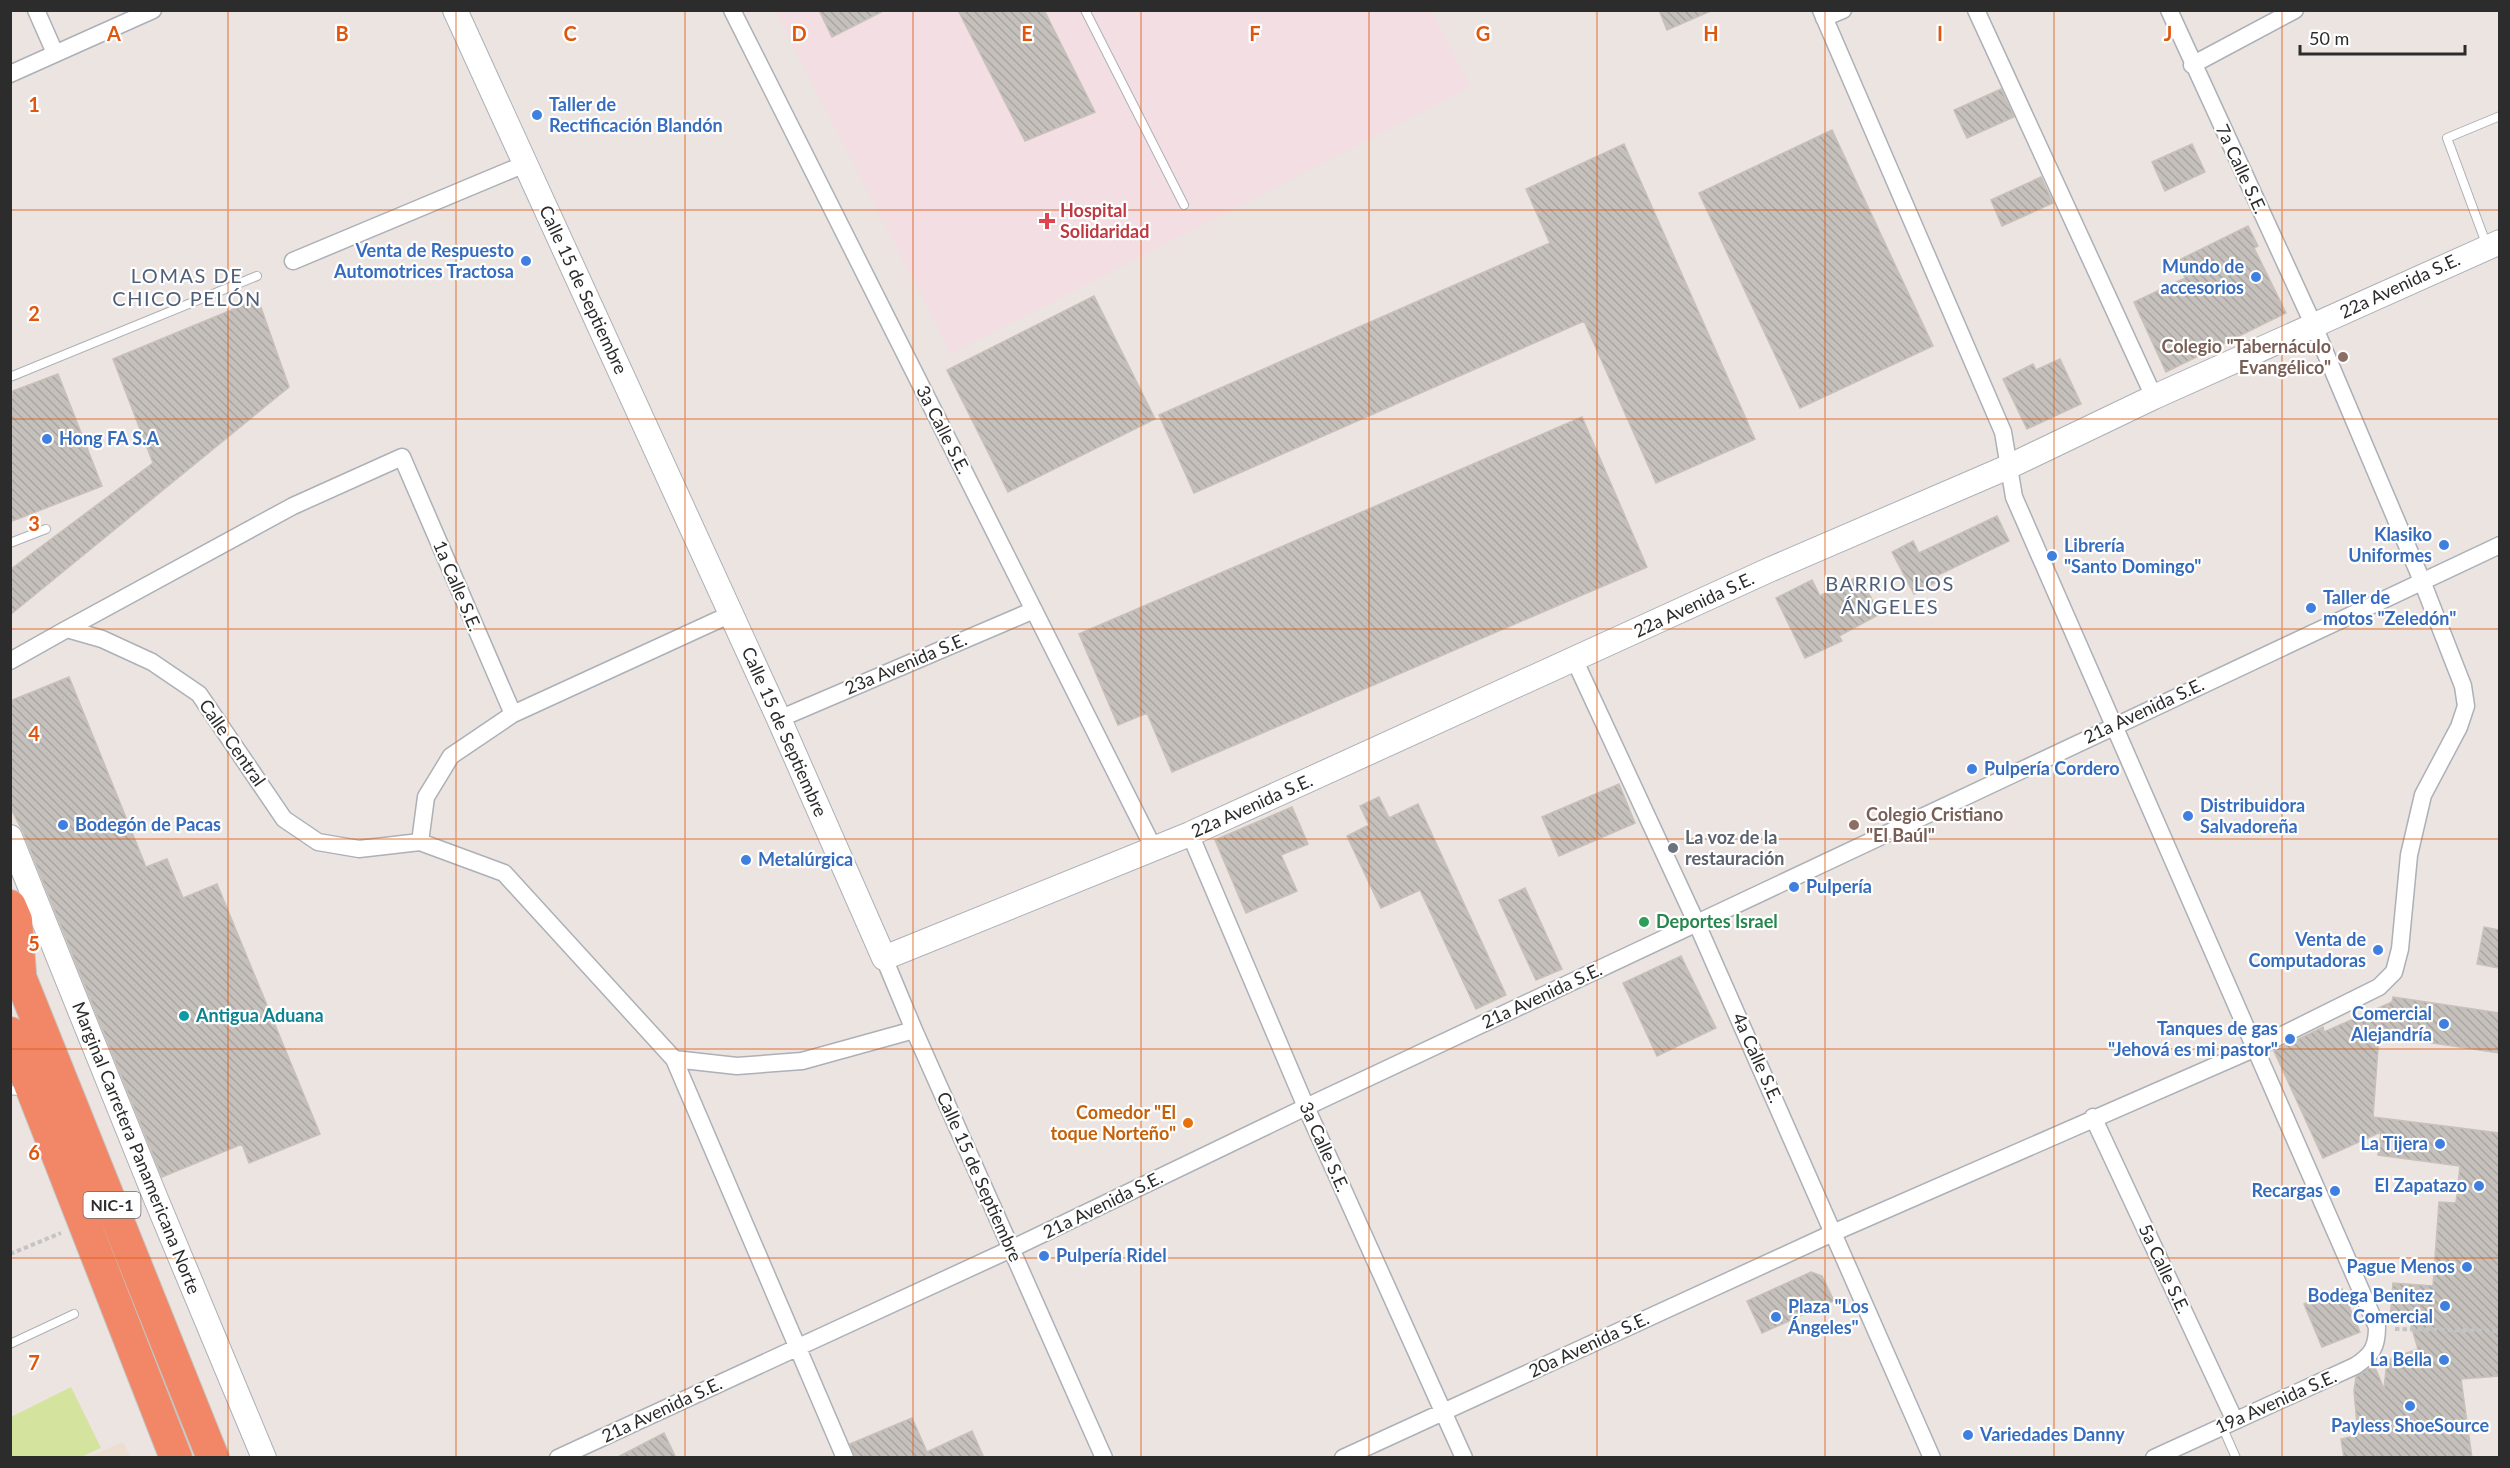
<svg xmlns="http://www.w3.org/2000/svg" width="2510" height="1468" viewBox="0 0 2510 1468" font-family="Lato,sans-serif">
	<defs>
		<pattern id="building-back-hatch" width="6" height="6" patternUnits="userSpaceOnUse" patternTransform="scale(1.5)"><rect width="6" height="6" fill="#c5c0bb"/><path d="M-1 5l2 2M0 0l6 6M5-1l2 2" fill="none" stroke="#a9a5a1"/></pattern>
	</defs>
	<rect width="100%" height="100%" fill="#ece4e0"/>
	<path fill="#ecded1" d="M123 1442 130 1457H88Z"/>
	<path fill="#f2dee3" d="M775 11H1432L1471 87 951 354Z"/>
	<path fill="#d4e49e" d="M71 1387 101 1448 81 1457H11V1417Z"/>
	<path fill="url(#building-back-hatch)" stroke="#c8c0b9" stroke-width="1.5" d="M819 10H885L832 37Z
		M958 10H1044L1095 112 1025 141Z
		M1659 10H1713L1667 30Z
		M2001 89 2014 117 1967 138 1954 110Z
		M1832 130 1933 346 1800 408 1699 193Z
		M1624 144 1755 439 1656 483 1584 321 1194 493 1159 415 1550 243 1526 189Z
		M2192 144 2205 172 2165 191 2152 162Z
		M2041 177 2053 203 2002 226 1991 200Z
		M2248 226 2258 246 2254 248 2286 313 2166 372 2134 302 2185 278 2177 261Z
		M1094 296 1155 419 1008 492 947 370Z
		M258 299 289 387 10 615V570L153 463 113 359Z
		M2060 359 2081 404 2027 429 2003 379 2033 364 2036 370Z
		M58 374 102 486 10 522V392Z
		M1582 417 1647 567 1172 772 1147 713 1118 725 1079 634Z
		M1997 516 2009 541 1932 578 1935 583 1914 594 1892 552 1913 541 1919 553Z
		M1859 576 1880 614 1839 636 1842 641 1805 658 1776 598 1812 580 1820 596Z
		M69 677 146 867 167 859 183 898 217 884 320 1134 249 1163 242 1144 162 1177 23 832 10 807V701Z
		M1619 784 1635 823 1559 856 1542 817Z
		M1379 797 1389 818 1418 804 1506 995 1476 1009 1420 890 1381 908 1347 836 1369 825 1360 806Z
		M1292 807 1308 844 1281 855 1297 891 1246 913 1215 840Z
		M1525 888 1562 969 1536 980 1499 900Z
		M2484 927 2499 930V968L2477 964Z
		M1681 956 1716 1028 1657 1056 1623 983Z
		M2393 997 2499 1013V1053L2379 1035 2373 1117 2499 1133V1376L2461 1379 2472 1458H2344L2341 1439 2358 1435 2354 1391 2356 1377 2374 1365 2384 1389 2387 1360 2418 1349 2410 1322 2390 1320 2393 1283 2433 1286 2439 1202 2456 1203 2460 1166 2378 1155 2381 1132 2323 1158 2274 1051 2323 1027 2324 1032 2392 1002Z
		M1811 1272 1822 1276 1834 1301 1762 1333 1747 1301Z
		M2342 1289 2360 1332 2322 1347 2304 1304Z
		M912 1418 927 1452 972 1431 984 1458H855L850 1444Z
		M664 1433 676 1458H616Z"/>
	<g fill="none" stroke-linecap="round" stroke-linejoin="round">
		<defs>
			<path id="lane" d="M1085 10 1184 205
				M2487 246 2447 138 2500 116
				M10 377 257 276
				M10 543 46 529
				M10 1090 25 1092
				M10 1344 74 1314
				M2222 1426 2236 1458"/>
			<path id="street" d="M36 10 55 53
				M732 10 1154 849
				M1821 10 2003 432 2014 497 2377 1327C2377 1347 2372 1355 2355 1366L2154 1458
				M1976 10 2154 397
				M1824 18 1843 10
				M2192 65 2295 10
				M10 74 153 10
				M293 261 525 164
				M67 629 293 506 402 457 513 714
				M10 661 67 629 102 639 152 662 199 694 284 819 318 842 359 849 420 842 504 873 674 1059 845 1458
				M1575 661 1697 924 1932 1458
				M779 719 1034 610
				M1190 834 1306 1107 1464 1458
				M420 842 426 797 451 756 513 714 731 614
				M884 958 914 1030 1104 1458
				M674 1059 737 1066 802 1061 914 1030
				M2093 1117 2235 1421
				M558 1458 1011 1249 1306 1107 2500 545
				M1343 1458 1835 1232 2256 1048 2379 987 2394 972 2400 949 2409 855 2423 795 2459 727 2466 706 2463 686 2422 581 2314 326 2169 10"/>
			<path id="secondary" d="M455 10 779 719 884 958 1190 834 1769 570 2008 467 2154 397 2500 242
				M10 837 156 1199 264 1458"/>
			<path id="highway" d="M10 906 16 920 20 973
				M10 952 213 1458
				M10 1033 176 1458"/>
		</defs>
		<use href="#lane" stroke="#acb0b7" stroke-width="10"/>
		<use href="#street" stroke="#acb0b7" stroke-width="19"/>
		<use href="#secondary" stroke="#acb0b7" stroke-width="26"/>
		<use href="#highway" stroke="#c4c4c4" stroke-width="34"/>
		<path stroke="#c4c4c4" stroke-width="4" stroke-dasharray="4.5 3" stroke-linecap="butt" d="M10 1254 61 1233
			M2395 1329 2500 1331"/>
		<use href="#lane" stroke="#fff" stroke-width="8"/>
		<use href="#street" stroke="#fff" stroke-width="16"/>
		<use href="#secondary" stroke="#fff" stroke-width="24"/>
		<use href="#highway" stroke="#f18766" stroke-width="32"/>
	</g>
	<path fill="none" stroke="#df570e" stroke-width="1.5" stroke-opacity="0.55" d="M228 10V1458M456 10V1458M685 10V1458M913 10V1458M1141 10V1458M1369 10V1458M1597 10V1458M1825 10V1458M2054 10V1458M2282 10V1458M10 210H2500M10 419H2500M10 629H2500M10 839H2500M10 1049H2500M10 1258H2500"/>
	<g fill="#3f7fe0" stroke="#fff" stroke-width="2">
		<circle cx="537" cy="115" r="6"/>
		<circle cx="526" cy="261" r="6"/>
		<circle cx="2256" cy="277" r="6"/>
		<circle cx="47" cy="439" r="6"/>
		<circle cx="2444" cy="545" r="6"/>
		<circle cx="2052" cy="556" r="6"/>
		<circle cx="2311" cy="608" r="6"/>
		<circle cx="1972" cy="769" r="6"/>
		<circle cx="2188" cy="816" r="6"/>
		<circle cx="63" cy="825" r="6"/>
		<circle cx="746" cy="860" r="6"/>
		<circle cx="1794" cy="887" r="6"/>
		<circle cx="2378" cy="950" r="6"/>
		<circle cx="2444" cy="1024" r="6"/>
		<circle cx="2290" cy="1039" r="6"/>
		<circle cx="2440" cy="1144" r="6"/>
		<circle cx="2479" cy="1186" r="6"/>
		<circle cx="2335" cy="1191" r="6"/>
		<circle cx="1044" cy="1256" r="6"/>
		<circle cx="2467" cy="1267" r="6"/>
		<circle cx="2445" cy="1306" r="6"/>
		<circle cx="1776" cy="1317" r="6"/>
		<circle cx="2444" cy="1360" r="6"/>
		<circle cx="2410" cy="1406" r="6"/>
		<circle cx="1968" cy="1435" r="6"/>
	</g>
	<path fill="#e0444e" stroke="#fff" stroke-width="2" d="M1044 212h6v6h6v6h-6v6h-6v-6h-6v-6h6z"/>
	<g fill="#8d6e63" stroke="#fff" stroke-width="2">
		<circle cx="2343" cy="357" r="6"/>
		<circle cx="1854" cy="825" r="6"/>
	</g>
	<circle fill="#6b7280" stroke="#fff" stroke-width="2" cx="1673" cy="848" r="6"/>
	<circle fill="#2e9e5b" stroke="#fff" stroke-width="2" cx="1644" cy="922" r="6"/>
	<circle fill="#0f9aa8" stroke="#fff" stroke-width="2" cx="184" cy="1016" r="6"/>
	<circle fill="#e8710a" stroke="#fff" stroke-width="2" cx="1188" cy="1123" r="6"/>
	<g text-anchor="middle" stroke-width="4.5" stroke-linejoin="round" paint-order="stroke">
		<rect fill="#fff" stroke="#6b6b6b" stroke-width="1.5" x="83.5" y="1192" width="57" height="26" rx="4.5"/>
		<g font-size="16" font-weight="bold" fill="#2c2c2c">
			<text x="112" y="1211">NIC-1</text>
		</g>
		<g font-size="18" font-weight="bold" fill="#366cbe" stroke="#fff" text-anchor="start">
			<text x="549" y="111">Taller de<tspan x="549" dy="21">Rectificación Blandón</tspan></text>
			<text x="514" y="257" text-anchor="end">Venta de Respuesto<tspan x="514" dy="21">Automotrices Tractosa</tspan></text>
			<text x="2244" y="273" text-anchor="end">Mundo de<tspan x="2244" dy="21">accesorios</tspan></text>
			<text x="59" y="445">Hong FA S.A</text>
			<text x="2432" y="541" text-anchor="end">Klasiko<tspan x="2432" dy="21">Uniformes</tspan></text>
			<text x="2064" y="552">Librería<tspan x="2064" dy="21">"Santo Domingo"</tspan></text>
			<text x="2323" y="604">Taller de<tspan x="2323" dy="21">motos "Zeledón"</tspan></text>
			<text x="1984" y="775">Pulpería Cordero</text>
			<text x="2200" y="812">Distribuidora<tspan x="2200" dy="21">Salvadoreña</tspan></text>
			<text x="75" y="831">Bodegón de Pacas</text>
			<text x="758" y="866">Metalúrgica</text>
			<text x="1806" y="893">Pulpería</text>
			<text x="2366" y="946" text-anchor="end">Venta de<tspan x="2366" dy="21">Computadoras</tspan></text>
			<text x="2432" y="1020" text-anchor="end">Comercial<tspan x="2432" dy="21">Alejandría</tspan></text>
			<text x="2278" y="1035" text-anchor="end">Tanques de gas<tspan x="2278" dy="21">"Jehová es mi pastor"</tspan></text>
			<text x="2428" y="1150" text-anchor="end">La Tijera</text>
			<text x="2467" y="1192" text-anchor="end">El Zapatazo</text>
			<text x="2323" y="1197" text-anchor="end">Recargas</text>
			<text x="1056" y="1262">Pulpería Ridel</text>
			<text x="2455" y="1273" text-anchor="end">Pague Menos</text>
			<text x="2433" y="1302" text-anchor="end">Bodega Benitez<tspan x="2433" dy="21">Comercial</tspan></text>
			<text x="1788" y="1313">Plaza "Los<tspan x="1788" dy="21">Ángeles"</tspan></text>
			<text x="2432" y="1366" text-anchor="end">La Bella</text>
			<text x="2410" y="1432" text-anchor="middle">Payless ShoeSource</text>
			<text x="1980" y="1441">Variedades Danny</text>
		</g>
		<g font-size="18" fill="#2c2c2c" stroke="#fff">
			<text transform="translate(2241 169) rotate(65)" y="6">7a Calle S.E.</text>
			<text transform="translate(2400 286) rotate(-25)" y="6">22a Avenida S.E.</text>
			<text transform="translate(583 290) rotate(65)" y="6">Calle 15 de Septiembre</text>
			<text transform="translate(943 430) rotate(63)" y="6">3a Calle S.E.</text>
			<text transform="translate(457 586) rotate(67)" y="6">1a Calle S.E.</text>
			<text transform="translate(1694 605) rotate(-25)" y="6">22a Avenida S.E.</text>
			<text transform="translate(906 664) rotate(-23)" y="6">23a Avenida S.E.</text>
			<text transform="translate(2144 711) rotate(-25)" y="6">21a Avenida S.E.</text>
			<text transform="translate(784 732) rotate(66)" y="6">Calle 15 de Septiembre</text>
			<text transform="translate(232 743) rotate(55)" y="6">Calle Central</text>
			<text transform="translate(1252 806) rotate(-24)" y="6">22a Avenida S.E.</text>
			<text transform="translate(1542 996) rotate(-25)" y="6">21a Avenida S.E.</text>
			<text transform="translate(1757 1058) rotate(66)" y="6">4a Calle S.E.</text>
			<text transform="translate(1324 1147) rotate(66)" y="6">3a Calle S.E.</text>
			<text transform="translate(136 1148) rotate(68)" y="6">Marginal Carretera Panamericana Norte</text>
			<text transform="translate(979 1177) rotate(66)" y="6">Calle 15 de Septiembre</text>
			<text transform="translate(1103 1205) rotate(-26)" y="6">21a Avenida S.E.</text>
			<text transform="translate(2164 1269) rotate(65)" y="6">5a Calle S.E.</text>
			<text transform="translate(1589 1345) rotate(-25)" y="6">20a Avenida S.E.</text>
			<text transform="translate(2276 1402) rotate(-24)" y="6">19a Avenida S.E.</text>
			<text transform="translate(662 1410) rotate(-25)" y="6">21a Avenida S.E.</text>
		</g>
		<g font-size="18" font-weight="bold" fill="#be3a42" stroke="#fff" text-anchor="start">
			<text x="1060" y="217">Hospital<tspan x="1060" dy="21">Solidaridad</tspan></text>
		</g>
		<g font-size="18" font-weight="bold" fill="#785e54" stroke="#fff" text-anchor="end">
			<text x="2331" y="353">Colegio "Tabernáculo<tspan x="2331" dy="21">Evangélico"</tspan></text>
			<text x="1866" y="821" text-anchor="start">Colegio Cristiano<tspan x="1866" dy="21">"El Baúl"</tspan></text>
		</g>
		<g font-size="18" font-weight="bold" fill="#5b616d" stroke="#fff" text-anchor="start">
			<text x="1685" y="844">La voz de la<tspan x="1685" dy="21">restauración</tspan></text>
		</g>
		<g font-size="18" font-weight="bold" fill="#27864d" stroke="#fff" text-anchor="start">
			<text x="1656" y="928">Deportes Israel</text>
		</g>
		<g font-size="18" font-weight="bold" fill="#0d838f" stroke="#fff" text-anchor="start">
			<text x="196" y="1022">Antigua Aduana</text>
		</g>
		<g font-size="18" font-weight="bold" fill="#c56008" stroke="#fff" text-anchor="end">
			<text x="1176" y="1119">Comedor "El<tspan x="1176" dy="21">toque Norteño"</tspan></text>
		</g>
		<g font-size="20" letter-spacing="1.5" fill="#505f79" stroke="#fff">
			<text x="187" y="283">LOMAS DE<tspan x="187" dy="23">CHICO PELÓN</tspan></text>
			<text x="1890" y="591">BARRIO LOS<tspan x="1890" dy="23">ÁNGELES</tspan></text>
		</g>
	</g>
	<g font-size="20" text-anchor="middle" font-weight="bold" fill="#df570e" stroke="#fff" stroke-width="4.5" stroke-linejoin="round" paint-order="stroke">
		<text x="114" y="41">A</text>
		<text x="342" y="41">B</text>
		<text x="570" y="41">C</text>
		<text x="799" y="41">D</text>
		<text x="1027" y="41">E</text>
		<text x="1255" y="41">F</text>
		<text x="1483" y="41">G</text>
		<text x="1711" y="41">H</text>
		<text x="1940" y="41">I</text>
		<text x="2168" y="41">J</text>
		<text x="34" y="112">1</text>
		<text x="34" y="321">2</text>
		<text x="34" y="531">3</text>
		<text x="34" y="741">4</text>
		<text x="34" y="951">5</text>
		<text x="34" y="1160">6</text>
		<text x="34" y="1370">7</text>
	</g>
	<rect width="2510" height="1468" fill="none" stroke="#2c2c2c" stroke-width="24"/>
	<path d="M2300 45v9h165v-9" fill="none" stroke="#2c2c2c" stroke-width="3"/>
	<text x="2309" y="45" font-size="18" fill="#2c2c2c" stroke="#ffffff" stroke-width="4.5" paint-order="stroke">50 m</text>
</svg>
